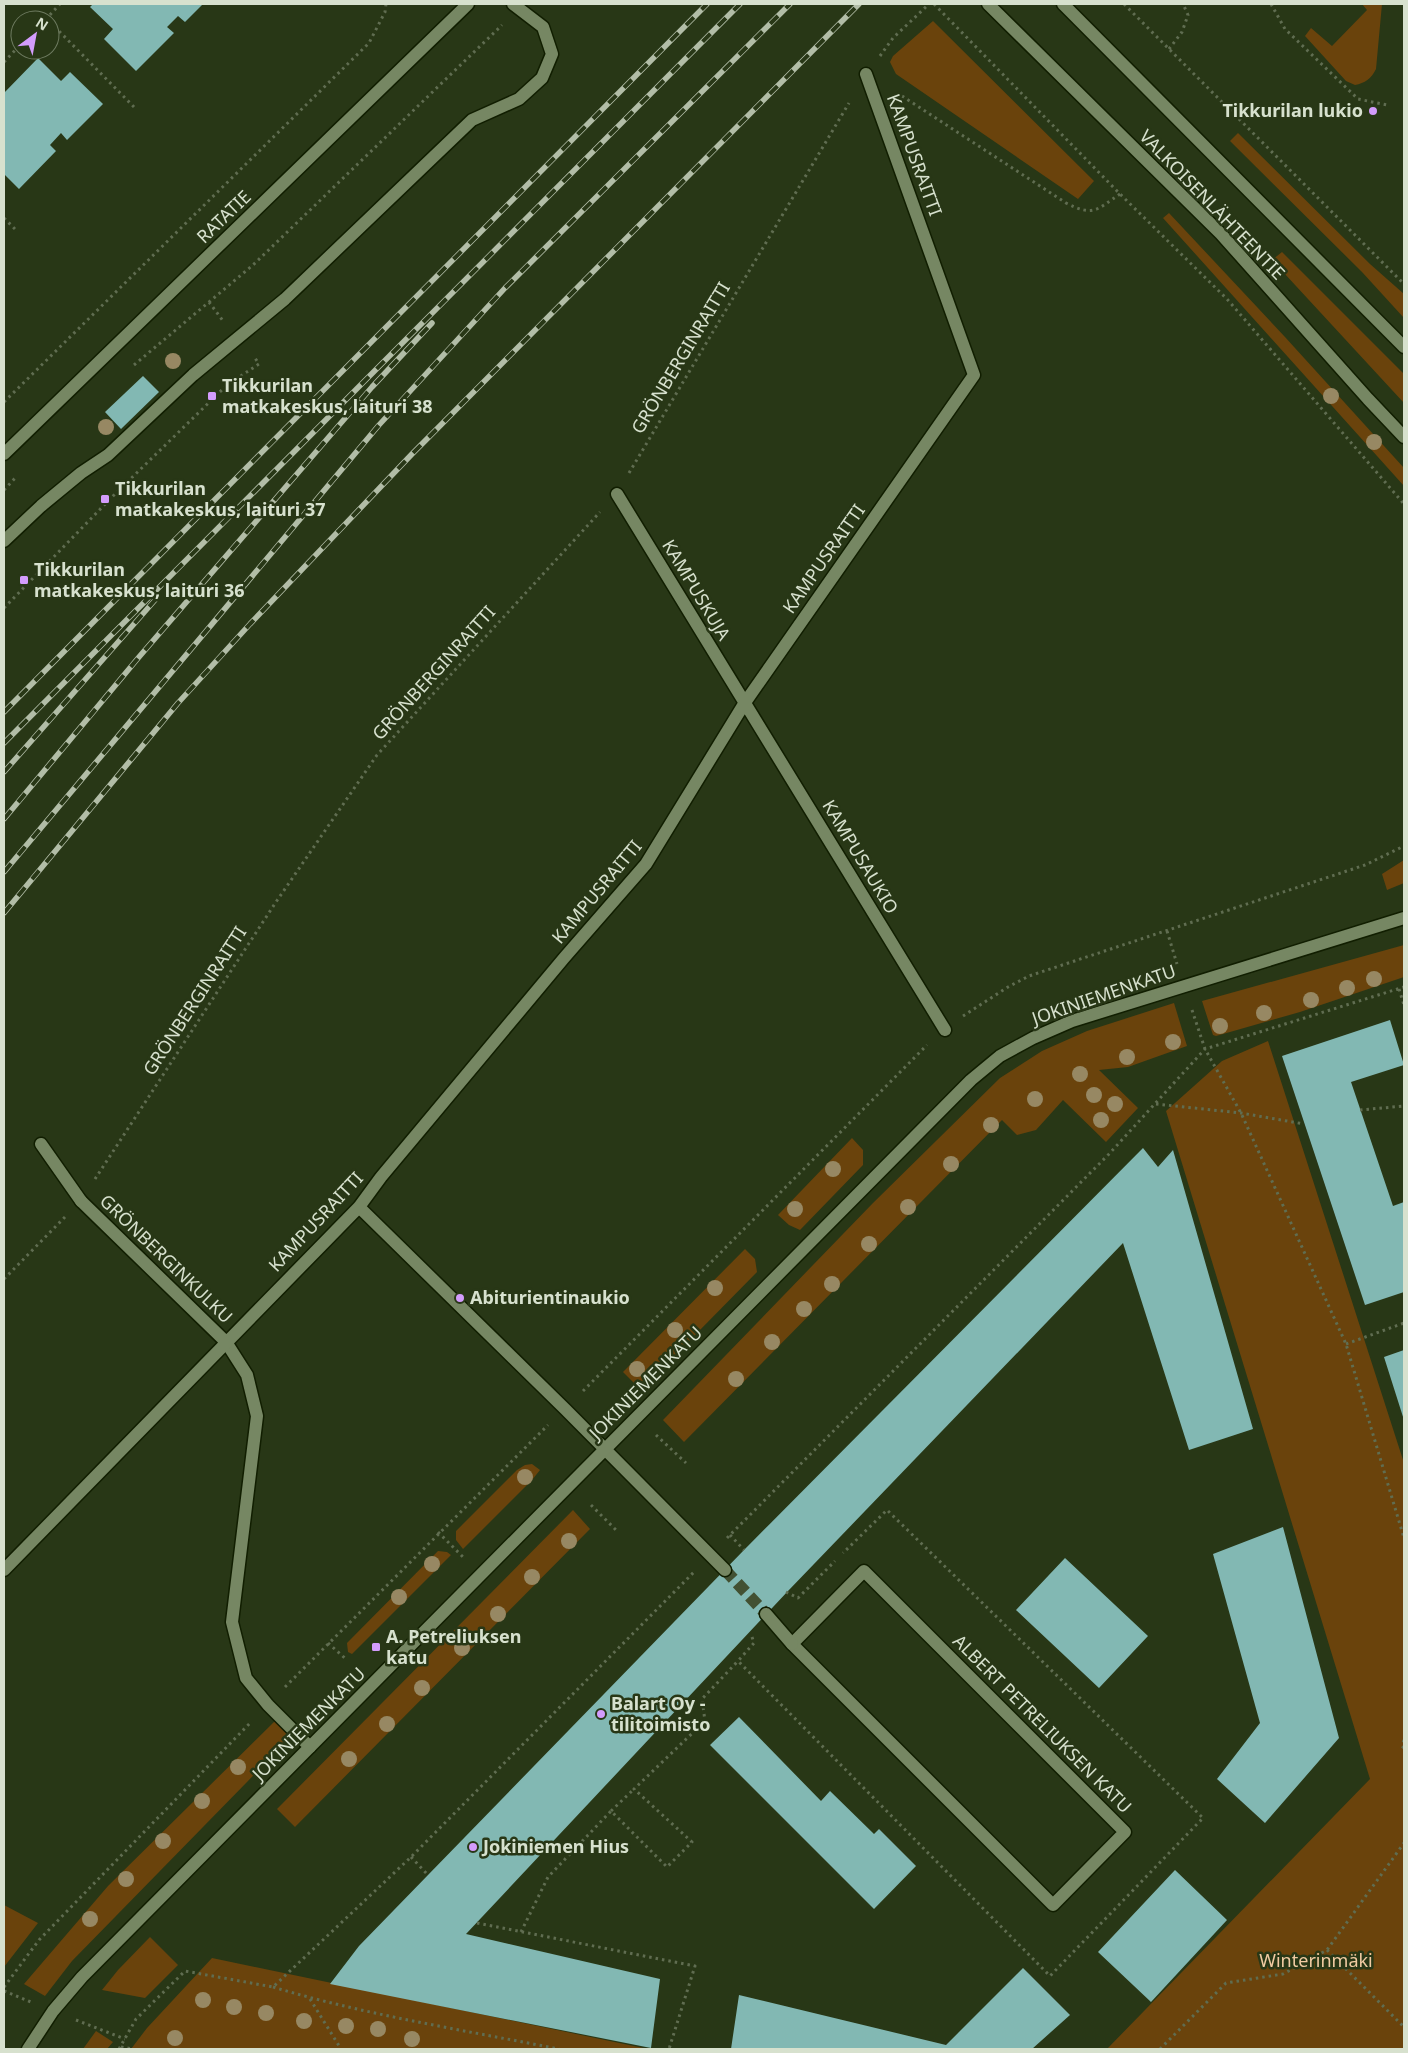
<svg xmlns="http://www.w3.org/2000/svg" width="1408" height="2053" viewBox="0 0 1408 2053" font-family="'Noto Sans',sans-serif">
	<rect width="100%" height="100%" fill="#283716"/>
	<path fill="#6a430c" d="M1362 4H1382L1376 69C1371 79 1365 83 1355 85L1346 81 1305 36 1311 28 1332 46 1367 10Z
		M933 21 1094 181 1078 199 896 74 890 62 893 56Z
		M1238 133 1370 264 1404 294V318L1362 272 1230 141Z
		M1169 213 1285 337 1404 468V486L1163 218Z
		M1282 252 1404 374V403L1272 260Z
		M1404 860V883L1387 890 1382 874Z
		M1404 945V977L1300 1012 1216 1036 1213 1035 1202 1001Z
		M1174 1003 1187 1046 1128 1067 1099 1070 1138 1108 1106 1142 1063 1100 1036 1130 1017 1135 1002 1120 684 1442 663 1420 873 1203 1000 1078 1042 1051 1087 1031Z
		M1268 1041 1404 1463V2049H1107L1370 1779 1166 1111 1222 1061Z
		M852 1138 863 1150V1165L800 1230 789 1225 778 1215Z
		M745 1249 755 1259 757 1272 641 1390 623 1372Z
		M532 1464 540 1470 532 1480 463 1549 456 1540V1531L517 1470 525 1465Z
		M573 1510 590 1529 295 1827 277 1809Z
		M438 1551 447 1552 451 1555 352 1654 348 1652 347 1643Z
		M276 1720 291 1737 72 1961 45 1996 24 1984 108 1886Z
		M4 1905 38 1923 4 1967Z
		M150 1937 178 1965 145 1998 102 1990 118 1970Z
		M212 1958 648 2049H131L147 2028Z
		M96 2031 113 2042 107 2049H83Z"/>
	<path fill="#82b8b3" d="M93 4H203L185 22 178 16 167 27 174 33 136 71 104 39 113 29 90 7Z
		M38 58 61 81 70 72 103 104 67 140 61 133 50 145 56 151 19 189 4 174V93Z
		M143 376 159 392 121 429 105 412Z
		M1390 1020 1404 1065 1351 1082 1393 1206 1404 1202V1292L1365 1305 1282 1056Z
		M1143 1148 1158 1167 1173 1150 1253 1429 1189 1450 1123 1243 788 1591 466 1934 660 1979 651 2048 330 1984 359 1946 428 1875 744 1550Z
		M1404 1350V1420L1384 1357Z
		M1283 1527 1339 1738 1265 1823 1217 1779 1260 1723 1213 1554Z
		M1065 1558 1148 1636 1099 1688 1016 1610Z
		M739 1717 821 1801 830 1791 874 1834 879 1829 916 1866 874 1909 710 1745Z
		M1175 1870 1227 1920 1151 2002 1098 1952Z
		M1023 1968 1070 2015 1032 2049H731L739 1995 946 2045Z"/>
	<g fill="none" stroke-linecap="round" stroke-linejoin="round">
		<path stroke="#425032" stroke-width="12" stroke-dasharray="12 6" stroke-linecap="butt" d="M725 1570 766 1614"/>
		<defs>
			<path id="lane" d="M4 541 41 506 81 473 108 455 193 375 285 299 472 120 519 99 542 78 552 54 543 27 513 4
				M41 1144 81 1201
				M226 1342 247 1375 257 1416 232 1622 246 1678 268 1705 310 1747
				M864 1571 1125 1832 1053 1905 792 1644Z"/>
			<path id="street" d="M617 494 945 1030
				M81 1201 226 1342
				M359 1207 565 1409 725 1570
				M4 1570 359 1207 381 1177 564 958 646 864 744 704 974 375 866 74
				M766 1614 792 1644"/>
			<path id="secondary" d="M988 4 1221 234 1368 399 1404 437
				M1063 4 1404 347
				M4 454 468 4
				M28 2049 53 2011 82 1977 971 1080 1000 1056 1033 1038 1072 1021 1404 918"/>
		</defs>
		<use href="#lane" stroke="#111e00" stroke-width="15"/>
		<use href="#street" stroke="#111e00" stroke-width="15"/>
		<use href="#secondary" stroke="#111e00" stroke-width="15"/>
		<path stroke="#606d51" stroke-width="3" stroke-dasharray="2.5 4" stroke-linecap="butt" d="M934 4 1120 194 1227 299 1404 504
			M1124 4 1404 284
			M1271 4 1285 29 1358 99 1387 105
			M48 20 47 18 60 4
			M50 22 136 109
			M1169 49 1182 32 1188 15 1183 4
			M880 56 893 38 929 4
			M4 62 20 45
			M902 96 1066 203C1094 217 1096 210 1120 194
			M4 218 16 230
			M209 302 223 321
			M134 365 253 265 502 25
			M4 402 369 43 385 12 386 4
			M629 473 849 103
			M4 490 17 476
			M4 608 113 496 227 385 259 364 255 358
			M1167 931 1177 964
			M1399 989 1404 1005
			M1192 1010 1205 1049 1241 1113 1346 1344 1404 1538
			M963 1016 1008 987 1029 976 1365 865 1404 846
			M1156 1104 1241 1113 1304 1124
			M1360 1110 1404 1106
			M95 1179 276 902 377 755 600 512
			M4 1279 65 1217
			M1346 1344 1404 1323
			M583 1391 927 1045
			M656 1435 686 1463
			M591 1505 618 1532
			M438 1532 464 1558
			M730 1535 744 1550
			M727 1538 1109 1154 1205 1049 1404 987
			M786 1592 798 1598 835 1561
			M752 1637 754 1643 738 1661 1050 1976 1203 1818 887 1510 843 1553
			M328 1643 347 1660
			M285 1687 548 1425
			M1404 1740 1402 1746 1404 1748
			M611 1811 634 1789
			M411 1857 428 1875
			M477 1923 695 1966 669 2049
			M521 1932 548 1877 611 1811 667 1867 692 1842 634 1789 705 1721 702 1699 738 1661
			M1327 1950 1404 2027
			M4 1987 39 1940 251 1722
			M273 1987C366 2015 463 2030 559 2049
			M4 1991 31 2002
			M310 1999 341 2049
			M76 2020 125 2039
			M121 2047 133 2049
			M119 2049 136 2019 185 1971 273 1987 411 1857 694 1572
			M1160 2049 1226 1983 1283 1974 1327 1950 1404 1843"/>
		<use href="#lane" stroke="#768763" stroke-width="12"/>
		<use href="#street" stroke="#768763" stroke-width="12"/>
		<use href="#secondary" stroke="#768763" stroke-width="12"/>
		<defs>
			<path id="rail" d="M4 712 707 4
				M4 743 740 4
				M4 772 155 600
				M4 819 139 657 372 387 432 323
				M4 872 379 425 505 288 790 4
				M4 913 178 703 250 624 412 454 859 4"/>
		</defs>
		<use href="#rail" stroke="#b2bda7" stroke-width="5.5"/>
		<use href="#rail" stroke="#283716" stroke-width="4" stroke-dasharray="11" stroke-linecap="butt"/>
	</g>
	<g fill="#978863">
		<circle cx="173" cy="361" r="8"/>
		<circle cx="1331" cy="396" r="8"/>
		<circle cx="106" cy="427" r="8"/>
		<circle cx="1374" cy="442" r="8"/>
		<circle cx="1374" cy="979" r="8"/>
		<circle cx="1347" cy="988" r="8"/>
		<circle cx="1311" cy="1000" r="8"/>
		<circle cx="1264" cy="1013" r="8"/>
		<circle cx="1220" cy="1026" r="8"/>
		<circle cx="1173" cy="1042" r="8"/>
		<circle cx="1127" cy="1057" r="8"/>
		<circle cx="1080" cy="1074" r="8"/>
		<circle cx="1094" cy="1095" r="8"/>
		<circle cx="1035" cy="1099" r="8"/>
		<circle cx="1115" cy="1104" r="8"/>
		<circle cx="1101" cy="1120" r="8"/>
		<circle cx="991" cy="1125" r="8"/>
		<circle cx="951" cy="1164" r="8"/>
		<circle cx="833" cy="1169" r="8"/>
		<circle cx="908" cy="1207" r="8"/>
		<circle cx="795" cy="1209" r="8"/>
		<circle cx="869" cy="1244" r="8"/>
		<circle cx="832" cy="1284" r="8"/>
		<circle cx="715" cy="1288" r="8"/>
		<circle cx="804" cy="1309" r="8"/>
		<circle cx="675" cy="1330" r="8"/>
		<circle cx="772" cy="1342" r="8"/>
		<circle cx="637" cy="1369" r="8"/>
		<circle cx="736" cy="1379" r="8"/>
		<circle cx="525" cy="1477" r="8"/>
		<circle cx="569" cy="1541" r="8"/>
		<circle cx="432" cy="1564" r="8"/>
		<circle cx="532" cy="1577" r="8"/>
		<circle cx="399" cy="1597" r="8"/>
		<circle cx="498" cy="1614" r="8"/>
		<circle cx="462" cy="1648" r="8"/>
		<circle cx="422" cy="1688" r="8"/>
		<circle cx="387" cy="1724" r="8"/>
		<circle cx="349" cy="1759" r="8"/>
		<circle cx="238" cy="1767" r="8"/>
		<circle cx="202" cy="1801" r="8"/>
		<circle cx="163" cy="1841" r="8"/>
		<circle cx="126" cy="1879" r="8"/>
		<circle cx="90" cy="1919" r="8"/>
		<circle cx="203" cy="2000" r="8"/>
		<circle cx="234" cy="2007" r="8"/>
		<circle cx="266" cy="2013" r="8"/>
		<circle cx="304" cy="2021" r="8"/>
		<circle cx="346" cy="2026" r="8"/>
		<circle cx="378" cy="2029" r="8"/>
		<circle cx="175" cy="2038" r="8"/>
		<circle cx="412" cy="2039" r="8"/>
	</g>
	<g fill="#d39cfc" stroke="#283716" stroke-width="2">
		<circle cx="1373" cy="111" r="5"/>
		<rect x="207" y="391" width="10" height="10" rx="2.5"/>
		<rect x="100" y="494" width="10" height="10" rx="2.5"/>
		<rect x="19" y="575" width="10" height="10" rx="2.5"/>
		<circle cx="460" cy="1298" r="5"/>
		<rect x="371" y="1642" width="10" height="10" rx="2.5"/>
		<circle cx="601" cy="1714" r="5"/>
		<circle cx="473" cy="1847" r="5"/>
	</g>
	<g text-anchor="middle" stroke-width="5" stroke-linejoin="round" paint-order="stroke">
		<g font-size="18" font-weight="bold" fill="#d7e1ce" stroke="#283716" text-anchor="start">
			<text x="1363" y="117" text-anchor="end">Tikkurilan lukio</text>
			<text x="222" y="392">Tikkurilan<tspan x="222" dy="21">matkakeskus, laituri 38</tspan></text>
			<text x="115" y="495">Tikkurilan<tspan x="115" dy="21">matkakeskus, laituri 37</tspan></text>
			<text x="34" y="576">Tikkurilan<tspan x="34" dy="21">matkakeskus, laituri 36</tspan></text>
			<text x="470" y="1304">Abiturientinaukio</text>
			<text x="386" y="1643">A. Petreliuksen<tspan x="386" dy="21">katu</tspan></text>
			<text x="611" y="1710">Balart Oy -<tspan x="611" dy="21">tilitoimisto</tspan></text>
			<text x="483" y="1853">Jokiniemen Hius</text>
		</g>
		<g font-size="18" fill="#d7e1ce" stroke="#283716">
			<text transform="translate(914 155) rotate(70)" y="6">KAMPUSRAITTI</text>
			<text transform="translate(1212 205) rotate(46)" y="6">VALKOISENLÄHTEENTIE</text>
			<text transform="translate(224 217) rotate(-44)" y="6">RATATIE</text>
			<text transform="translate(681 358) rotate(-59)" y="6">GRÖNBERGINRAITTI</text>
			<text transform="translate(824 559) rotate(-55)" y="6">KAMPUSRAITTI</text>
			<text transform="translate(696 590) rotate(59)" y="6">KAMPUSKUJA</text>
			<text transform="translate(434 673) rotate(-48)" y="6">GRÖNBERGINRAITTI</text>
			<text transform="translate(860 857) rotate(59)" y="6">KAMPUSAUKIO</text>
			<text transform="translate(597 892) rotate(-50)" y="6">KAMPUSRAITTI</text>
			<text transform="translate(1104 995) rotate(-19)" y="6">JOKINIEMENKATU</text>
			<text transform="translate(195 1001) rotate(-57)" y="6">GRÖNBERGINRAITTI</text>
			<text transform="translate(316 1222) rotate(-47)" y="6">KAMPUSRAITTI</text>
			<text transform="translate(166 1259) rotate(44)" y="6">GRÖNBERGINKULKU</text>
			<text transform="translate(646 1383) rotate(-45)" y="6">JOKINIEMENKATU</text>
			<text transform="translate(309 1724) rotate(-45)" y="6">JOKINIEMENKATU</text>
			<text transform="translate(1042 1724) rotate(45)" y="6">ALBERT PETRELIUKSEN KATU</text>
		</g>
		<g font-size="18" fill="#f1cba2" stroke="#283716">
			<text x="1316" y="1967">Winterinmäki</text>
		</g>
	</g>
	<rect width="1408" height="2053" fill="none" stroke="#d7e1ce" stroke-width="10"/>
	<g transform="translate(35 35) rotate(32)"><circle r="24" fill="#283716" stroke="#6e7b60"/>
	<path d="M0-4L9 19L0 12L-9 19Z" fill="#d39cfc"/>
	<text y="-8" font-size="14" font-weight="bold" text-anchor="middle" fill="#d7e1ce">N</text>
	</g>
</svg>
